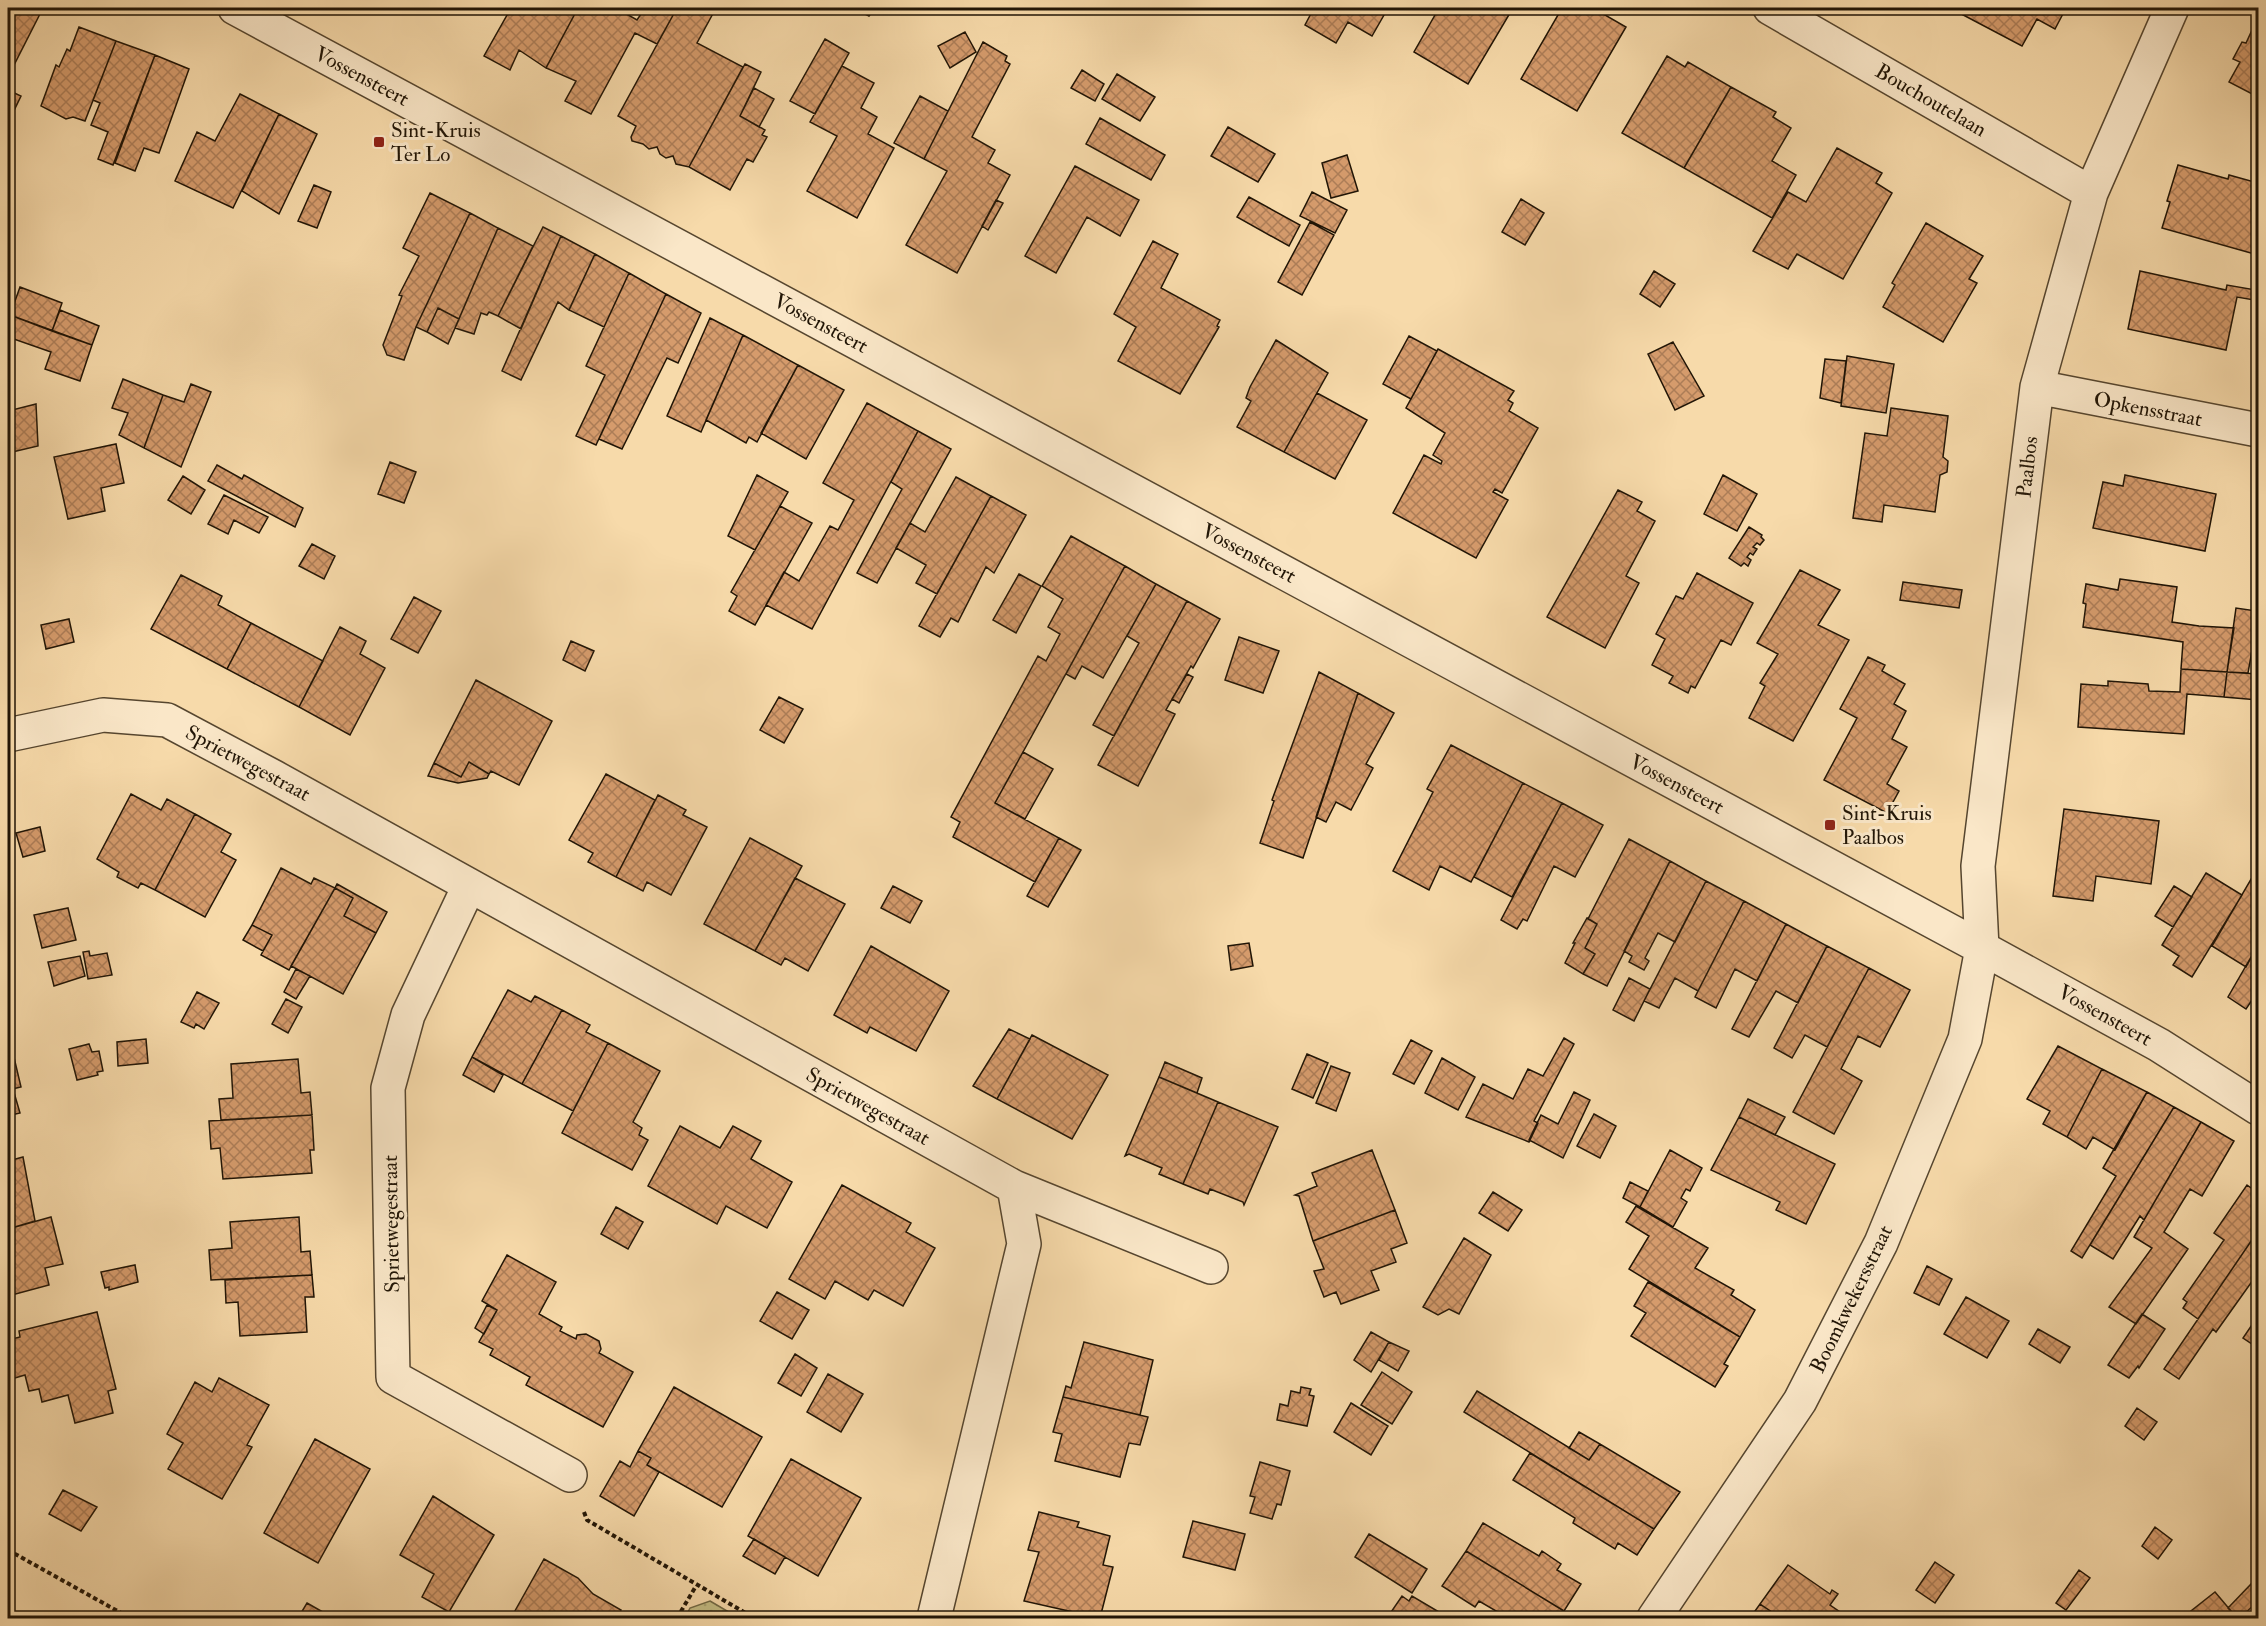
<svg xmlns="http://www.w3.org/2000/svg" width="2266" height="1626" viewBox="0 0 2266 1626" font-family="'IM FELL Double Pica',serif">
	<defs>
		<pattern id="park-dots" width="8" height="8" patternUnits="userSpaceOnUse" patternTransform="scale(1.5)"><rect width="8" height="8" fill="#c4bd83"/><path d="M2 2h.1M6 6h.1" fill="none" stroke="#a8a270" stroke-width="1.8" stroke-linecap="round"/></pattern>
		<pattern id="building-cross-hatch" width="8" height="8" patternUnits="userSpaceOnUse" patternTransform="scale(1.5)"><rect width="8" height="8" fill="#d59b6c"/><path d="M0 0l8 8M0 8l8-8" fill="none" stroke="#ac7d57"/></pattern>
	</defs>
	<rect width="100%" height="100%" fill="#f7daaa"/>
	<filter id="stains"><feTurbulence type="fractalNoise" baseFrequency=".00333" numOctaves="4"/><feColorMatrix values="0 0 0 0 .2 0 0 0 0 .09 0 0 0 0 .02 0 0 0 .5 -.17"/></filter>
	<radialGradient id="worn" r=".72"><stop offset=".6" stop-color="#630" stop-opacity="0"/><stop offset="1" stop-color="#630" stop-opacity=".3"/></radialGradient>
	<path fill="url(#park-dots)" stroke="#726944" stroke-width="1.5" d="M710 1601 739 1618H685L690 1608Z"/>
	<path fill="url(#building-cross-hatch)" stroke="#211506" stroke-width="1.5" d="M8 8H43L14 65 10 62 8 67Z
		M511 8H578L546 68 519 50 510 70 484 56Z
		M578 8H616L637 20 645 8H677L657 44 635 33 591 114 565 101 576 81 546 68Z
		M677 8H716L697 43 743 67 689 167 676 164 673 156 666 158 660 154 657 147 649 149 643 144 632 141 631 137 636 126 618 116Z
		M853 8H875L869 16Z
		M1314 8H1388L1372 36 1348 22 1336 43 1305 25Z
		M1439 8H1513L1468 84 1414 52Z
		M1562 8H1593L1626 27 1577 111 1521 79Z
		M1950 8H2066L2055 29 2037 19 2022 46Z
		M2258 17V97L2229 82 2240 62 2233 59 2242 42 2246 43Z
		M79 27 116 41 85 121 73 117 66 119 41 106 56 65 59 67 67 49 70 51Z
		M965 32 976 52 950 68 938 46Z
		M825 39 849 53 815 114 790 101Z
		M116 41 155 55 113 165 98 159 108 132 91 125 100 103 93 100Z
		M983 42 1007 56 1005 61 1010 64 972 137 995 150 988 163 1010 175 957 273 906 245 947 171 924 159Z
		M155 55 189 69 159 153 144 148 135 171 115 163Z
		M1667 56 1685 67 1688 62 1731 87 1684 168 1622 133Z
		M745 64 761 72 740 116 765 130 762 135 767 137 753 162 747 159 730 190 689 167Z
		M842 66 874 83 861 108 877 117 868 134 894 148 857 218 807 191 837 136 810 122Z
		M1082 70 1104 84 1095 101 1071 88Z
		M1117 74 1155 97 1140 121 1102 99Z
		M1731 87 1776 112 1773 117 1791 128 1772 161 1796 175 1772 218 1684 168Z
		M754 88 774 99 759 127 740 116Z
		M8 90 21 96 8 123Z
		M240 94 279 114 233 208 175 181 197 132 215 141Z
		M920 96 948 111 924 159 894 143Z
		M279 114 317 134 279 214 242 191Z
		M1100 118 1165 155 1151 180 1086 144Z
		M1228 127 1275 154 1258 182 1211 156Z
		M1837 148 1882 173 1876 183 1892 193 1843 279 1797 254 1788 269 1753 251 1788 192 1806 202Z
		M1347 155 1358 191 1331 198 1322 163Z
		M2178 165 2228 179 2229 175 2258 183V255L2162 228 2170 202 2167 201Z
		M1075 166 1139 200 1120 236 1087 217 1056 273 1025 256Z
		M314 185 331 192 317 228 298 221Z
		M1312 192 1347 210 1335 233 1300 216Z
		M430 193 470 213 416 327 404 360 387 355 383 345 402 296 399 295 419 256 403 248Z
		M1249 197 1300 225 1289 246 1237 217Z
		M1521 199 1544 213 1525 245 1502 232Z
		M996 200 1003 203 988 230 982 226Z
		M470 213 498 228 459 319 438 308 427 332 416 327Z
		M1310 222 1334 235 1302 295 1278 282Z
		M1926 223 1983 256 1969 279 1977 283 1943 342 1883 307 1895 285 1892 283Z
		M543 227 561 236 521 329 498 316Z
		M498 228 533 246 498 316 489 312 487 315 481 313 474 334 455 328Z
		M561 236 595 254 569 310 558 302 521 380 502 371Z
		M1153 241 1178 254 1161 288 1220 320 1217 326 1219 327 1180 394 1118 361 1136 327 1114 314Z
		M595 254 629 273 604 327 569 310Z
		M1654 271 1675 284 1660 307 1640 294Z
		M2140 271 2226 290 2227 285 2256 290 2254 300 2237 297 2226 350 2128 329Z
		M629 273 666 294 596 445 576 436 605 375 586 366Z
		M20 287 62 303 52 331 10 315Z
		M666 294 701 313 678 363 667 358 622 449 599 439Z
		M8 298 15 301 8 322Z
		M438 308 459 319 448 344 427 332Z
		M60 310 99 326 92 345 52 331Z
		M10 315 92 345 80 381 45 369 51 352 8 337V322Z
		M710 318 743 335 701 432 667 416Z
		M743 335 798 365 757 442 749 437 746 443 706 420Z
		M1409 336 1437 351 1411 399 1383 384Z
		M1276 340 1328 373 1284 452 1237 427 1251 401 1246 398 1250 387Z
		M1673 342 1704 396 1675 410 1648 354Z
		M1438 349 1514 391 1508 400 1513 403 1509 411 1538 428 1502 493 1495 489 1493 492 1508 500 1476 558 1393 513 1424 455 1441 464 1442 461 1433 455 1445 433 1406 408Z
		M1847 356 1894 364 1886 413 1841 406Z
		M1825 359 1846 361 1841 403 1820 398Z
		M798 365 844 390 806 459 761 433Z
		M123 379 163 395 144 448 119 435 128 413 112 408Z
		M191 384 211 392 181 467 144 448 163 395 184 402Z
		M1317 393 1367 420 1335 479 1284 452Z
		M867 403 918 431 812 629 766 605 784 572 799 581 830 526 838 530 854 500 823 483Z
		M36 404 38 446 8 453V411Z
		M1891 408 1948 416 1943 457 1948 461 1947 472 1940 475 1935 512 1884 505 1882 522 1853 518 1865 433 1887 436Z
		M918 431 951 449 877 583 857 573 902 489 891 482Z
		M116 444 124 483 101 488 105 511 68 519 54 457Z
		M390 462 416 472 404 503 378 494Z
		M217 465 242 479 244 475 303 508 295 527 208 481Z
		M757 475 788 492 755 550 728 536Z
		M1723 475 1757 494 1737 531 1704 514Z
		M2125 475 2216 494 2205 551 2093 528 2103 482 2123 486Z
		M183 476 205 490 191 514 168 500Z
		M956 477 991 496 937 594 916 583 926 565 896 548 910 523 925 532Z
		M1618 490 1642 502 1637 511 1655 521 1626 576 1639 583 1605 648 1547 617Z
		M224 495 268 517 259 533 234 520 228 534 208 524Z
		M991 496 1026 515 994 573 986 567 958 622 951 618 940 637 919 626Z
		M780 506 812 523 755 625 729 611 737 596 731 592Z
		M1749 527 1762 535 1761 537 1764 540 1760 545 1757 543 1753 547 1757 549 1753 555 1750 553 1747 557 1751 560 1748 566 1744 563 1741 566 1729 558Z
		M1071 536 1125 566 995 803 1059 838 1035 882 953 837 960 822 951 817 1038 656 1046 661 1060 634 1048 627 1063 599 1042 586Z
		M312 544 335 556 324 579 299 566Z
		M1125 566 1156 584 1103 678 1082 666 1075 679 1066 674Z
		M1800 570 1840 590 1818 625 1849 640 1793 741 1749 718 1765 686 1760 683 1778 654 1757 643Z
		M1697 573 1753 603 1731 645 1721 640 1695 688 1691 686 1688 693 1669 683 1673 676 1652 665 1665 639 1656 634 1676 596 1683 599Z
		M1019 574 1041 586 1016 633 993 620Z
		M181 575 222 596 218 605 251 623 227 669 151 629Z
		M2120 579 2177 587 2172 622 2199 626 2234 628 2227 672 2181 669 2183 642 2083 627 2086 604 2083 603 2086 584 2118 590Z
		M1903 582 1962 590 1959 608 1900 600Z
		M1156 584 1187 601 1114 736 1093 725 1139 643 1127 636Z
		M414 597 441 611 418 653 391 639Z
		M1187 601 1220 619 1193 668 1191 666 1166 710 1175 714 1138 786 1098 765Z
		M2258 601V617L2248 673 2227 672 2236 608 2256 611Z
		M69 619 74 642 46 649 41 625Z
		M251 623 323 661 299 707 227 669Z
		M340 627 366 641 360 654 385 668 350 735 299 707Z
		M1239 637 1279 651 1263 693 1225 680Z
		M571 641 594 651 585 671 563 660Z
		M1868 657 1885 665 1882 671 1905 684 1894 704 1906 711 1892 739 1907 747 1887 784 1899 791 1887 813 1824 780 1857 718 1840 709Z
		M2181 669 2227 672 2224 697 2187 694 2184 734 2078 727 2081 684 2108 686V681L2148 684 2149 691 2180 692Z
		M1319 672 1358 693 1303 858 1260 843 1274 801 1272 800Z
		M2227 672 2258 674V700L2224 697Z
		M1187 674 1193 677 1179 703 1172 699Z
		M476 680 552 721 519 785 491 771 489 774 469 762 461 777 434 763Z
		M1358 693 1394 713 1366 764 1373 768 1351 810 1336 802 1326 822 1316 817Z
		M779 697 803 709 784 743 760 730Z
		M1451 745 1523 783 1471 882 1440 866 1429 890 1393 871 1433 792 1427 789Z
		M1023 752 1053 769 1025 819 995 803Z
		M469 762 489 774 487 778 458 783 428 776 434 763 461 777Z
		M606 774 655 800 616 877 588 862 593 853 569 840Z
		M1523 783 1562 803 1512 897 1474 877Z
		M131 794 161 810 167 799 195 814 155 890 141 883 138 888 117 877 119 872 97 859Z
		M658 795 686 810 683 815 707 827 671 895 647 882 643 891 616 877Z
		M1562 803 1603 825 1575 877 1554 866 1527 921 1523 919 1517 929 1501 920Z
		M2064 809 2159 821 2151 884 2096 876 2093 901 2053 896Z
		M195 814 231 834 221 852 236 860 205 917 155 890Z
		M40 827 45 851 23 857 16 833Z
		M750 838 802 866 755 951 704 924Z
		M1059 838 1081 850 1048 907 1027 896Z
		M1629 839 1670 861 1607 986 1583 974 1595 954 1585 948 1597 924 1588 919Z
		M1670 861 1706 881 1675 942 1658 933 1645 958 1649 961 1644 970 1629 962 1632 956 1624 951Z
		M281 868 311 884 314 878 335 888 289 970 261 955 272 935 252 925Z
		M2206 873 2242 895 2192 977 2173 965 2179 956 2162 945Z
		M2254 874 2258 877V945L2246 967 2212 946Z
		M795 878 845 904 808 971 785 958 781 965 755 951Z
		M1706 881 1744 901 1698 991 1675 978 1659 1008 1644 1001Z
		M337 884 387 912 376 933 344 916 353 898 335 888Z
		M893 886 922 901 910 923 881 908Z
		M2174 886 2192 897 2173 927 2155 916Z
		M335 888 353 898 344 916 376 933 343 994 291 966Z
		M1744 901 1786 924 1757 981 1735 969 1716 1008 1695 997Z
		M68 908 76 940 42 948 34 915Z
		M1587 918 1597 924 1585 948 1595 954 1583 974 1565 963 1575 943H1573Z
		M1786 924 1827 946 1798 1003 1776 991 1749 1037 1732 1029Z
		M252 925 272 935 263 951 243 940Z
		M1249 943 1253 966 1231 970 1228 946Z
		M2258 945V1004L2252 1000 2246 1009 2228 997Z
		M871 946 949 991 916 1051 870 1027 867 1033 834 1015Z
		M1827 946 1869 968 1827 1047 1805 1035 1792 1058 1774 1048Z
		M89 951 90 956 107 953 112 975 88 979 83 952Z
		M80 956 85 976 54 986 48 962Z
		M1869 968 1910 990 1880 1047 1858 1036 1841 1069 1862 1081 1834 1134 1793 1112Z
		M296 969 310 976 296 999 284 992Z
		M1629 978 1650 989 1634 1021 1613 1010Z
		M508 990 531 1002 535 996 562 1010 522 1084 472 1057Z
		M197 992 219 1003 204 1029 196 1024 194 1028 181 1022Z
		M286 999 302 1007 288 1033 272 1024Z
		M562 1010 590 1025 586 1032 608 1043 573 1111 522 1084Z
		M1009 1029 1030 1039 997 1099 973 1086Z
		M1032 1035 1108 1075 1072 1139 997 1099Z
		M1564 1038 1574 1044 1534 1121 1538 1123 1529 1142 1466 1117 1483 1084 1513 1099 1528 1069 1543 1076Z
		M146 1039 148 1063 118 1066 117 1042Z
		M1411 1040 1432 1051 1414 1084 1393 1074Z
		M608 1043 660 1071 633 1122 642 1128 639 1135 648 1140 632 1170 562 1133Z
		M89 1044 92 1052 99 1051 103 1071 97 1072 98 1075 77 1080 69 1049Z
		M2058 1046 2102 1069 2067 1137 2043 1124 2050 1111 2027 1099Z
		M12 1049 21 1087 8 1090V1050Z
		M1307 1054 1328 1063 1313 1098 1292 1089Z
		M472 1057 503 1075 494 1092 463 1075Z
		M1442 1058 1475 1077 1458 1110 1425 1093Z
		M298 1059 301 1093 310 1092 312 1115 221 1120 219 1099 233 1098 231 1064Z
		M1165 1062 1202 1078 1197 1093 1159 1077Z
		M1331 1066 1350 1073 1336 1111 1316 1103Z
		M2102 1069 2147 1092 2115 1150 2093 1137 2086 1149 2067 1137Z
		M1159 1077 1218 1102 1183 1184 1159 1174 1162 1168 1129 1154 1125 1156Z
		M13 1089 20 1113 11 1115 8 1090Z
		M1574 1092 1590 1100 1563 1158 1529 1140 1541 1115 1558 1124Z
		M2147 1092 2174 1107 2082 1258 2071 1251 2116 1176 2103 1168Z
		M1748 1099 1785 1117 1775 1135 1739 1117Z
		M1218 1102 1278 1127 1244 1205 1243 1202 1210 1189 1208 1194 1183 1184Z
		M2174 1107 2201 1122 2144 1220 2140 1216 2113 1259 2090 1245Z
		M1594 1114 1616 1126 1600 1158 1577 1146Z
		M312 1115 314 1150H310L312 1173 223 1179 220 1148 211 1149 209 1121Z
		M1739 1117 1835 1164 1806 1224 1776 1210 1780 1202 1711 1170Z
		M2201 1122 2234 1141 2202 1196 2190 1189 2164 1232 2188 1249 2136 1324 2109 1307 2152 1248 2134 1237Z
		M680 1126 720 1148 733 1126 761 1141 751 1159 792 1182 767 1228 726 1206 717 1224 648 1186Z
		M1372 1150 1395 1210 1313 1241 1299 1196 1295 1195 1317 1186 1312 1173Z
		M1670 1150 1702 1168 1690 1191 1686 1189 1681 1198 1687 1202 1673 1227 1640 1207Z
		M23 1157 35 1221 8 1229V1161Z
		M1630 1182 1648 1191 1640 1207 1623 1198Z
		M842 1185 911 1223 906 1232 935 1248 903 1306 874 1290 868 1300 835 1281 825 1299 789 1279Z
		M2247 1185 2258 1193V1231L2198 1319 2183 1308 2187 1302 2183 1299 2224 1240 2214 1233Z
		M1493 1192 1522 1210 1508 1231 1479 1213Z
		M1636 1206 1708 1248 1695 1268 1734 1290 1731 1295 1755 1310 1740 1337 1629 1269 1649 1236 1626 1222Z
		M616 1207 643 1222 628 1249 601 1234Z
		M1395 1210 1407 1243 1391 1249 1396 1262 1371 1271 1379 1290 1341 1304 1336 1292 1324 1297 1314 1271 1324 1269 1313 1241Z
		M51 1217 63 1264 45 1268 49 1285 8 1296V1229Z
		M299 1217 301 1252 310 1251 312 1275 211 1280 209 1250 232 1248 230 1222Z
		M2258 1231V1273L2216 1332 2213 1329 2179 1379 2164 1369Z
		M1464 1238 1491 1255 1459 1314 1449 1309 1438 1315 1423 1307Z
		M507 1255 556 1282 539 1314 562 1327 560 1331 576 1339 577 1335 586 1334 599 1341 601 1349 599 1353 633 1372 603 1427 526 1385 530 1377 490 1355 493 1349 479 1342 497 1310 482 1301Z
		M135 1265 138 1282 109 1290V1287L105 1288 101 1272Z
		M1927 1266 1952 1279 1939 1305 1914 1293Z
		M312 1275 314 1297H305L307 1332 240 1336 238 1302 226 1303 225 1280Z
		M1648 1282 1740 1337 1724 1364 1728 1366 1715 1387 1631 1336 1646 1313 1634 1306Z
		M777 1292 809 1310 792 1339 760 1321Z
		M1966 1297 2009 1321 1987 1358 1944 1334Z
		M487 1305 497 1310 484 1334 475 1328Z
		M97 1312 116 1389 108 1391 113 1413 75 1423 68 1395 42 1402 39 1389 29 1391 25 1375 8 1380V1340L20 1337 19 1331Z
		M2142 1314 2165 1329 2139 1368 2138 1366 2129 1378 2108 1365Z
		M2258 1316V1348L2243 1338Z
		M2038 1329 2070 1347 2060 1363 2029 1344Z
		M1371 1332 1389 1342 1371 1372 1354 1360Z
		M1084 1342 1153 1360 1140 1415 1063 1397 1066 1386 1071 1388Z
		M1389 1342 1409 1351 1398 1371 1379 1360Z
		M795 1354 817 1368 801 1396 778 1383Z
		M1382 1372 1412 1392 1392 1424 1361 1405Z
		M828 1374 863 1394 841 1432 807 1412Z
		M219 1378 269 1405 247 1445 252 1447 222 1499 168 1469 183 1443 167 1434 195 1382 212 1392Z
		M674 1387 762 1437 722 1507 647 1465 651 1458 638 1451Z
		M1301 1387 1311 1389 1309 1395 1314 1396 1307 1426 1277 1420 1280 1404 1288 1406 1291 1391 1300 1393Z
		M1477 1391 1589 1460 1600 1444 1680 1492 1654 1529 1464 1412Z
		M1063 1397 1148 1417 1140 1445 1129 1443 1120 1477 1055 1461 1062 1434 1053 1432Z
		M1351 1403 1388 1426 1371 1455 1334 1432Z
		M2137 1408 2157 1422 2144 1440 2125 1426Z
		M1579 1432 1600 1444 1589 1460 1569 1448Z
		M315 1439 370 1469 318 1563 264 1533Z
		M638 1451 651 1458 647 1465 659 1472 634 1516 600 1496 620 1461 630 1467Z
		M1530 1453 1654 1529 1637 1555 1618 1543 1615 1549 1573 1523 1575 1518 1513 1480Z
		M791 1459 861 1498 818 1576 748 1536Z
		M1260 1462 1290 1471 1281 1505 1277 1504 1272 1519 1250 1513 1255 1497 1250 1496Z
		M63 1490 97 1507 81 1531 49 1514Z
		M433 1496 494 1535 449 1612 422 1597 434 1574 400 1555Z
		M1039 1512 1079 1522 1077 1527 1110 1536 1103 1565 1113 1567 1100 1618 1024 1601 1039 1552 1028 1550Z
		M1193 1521 1245 1534 1235 1570 1183 1557Z
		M1483 1523 1539 1556 1542 1551 1561 1564 1557 1570 1581 1584 1564 1611 1466 1551Z
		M2155 1527 2172 1540 2158 1559 2142 1546Z
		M1369 1534 1427 1569 1412 1593 1355 1557Z
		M754 1539 785 1557 775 1574 743 1556Z
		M1466 1551 1564 1611 1559 1618H1501L1503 1615 1479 1601 1475 1607 1442 1586Z
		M544 1559 578 1578 593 1594 621 1610 616 1618H511Z
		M1935 1562 1954 1575 1935 1603 1916 1590Z
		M1788 1565 1830 1594 1832 1590 1838 1594 1830 1605 1849 1618H1781L1760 1604Z
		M2079 1570 2090 1578 2066 1610 2056 1603Z
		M2253 1582 2258 1589V1601L2240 1618H2237L2228 1608Z
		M2215 1592 2237 1618H2182Z
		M1402 1596 1409 1601 1412 1596 1444 1615 1441 1618H1387Z
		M307 1603 328 1615 325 1618H298Z
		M1760 1604 1781 1618H1750Z"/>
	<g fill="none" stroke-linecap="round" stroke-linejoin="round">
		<defs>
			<path id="minor" d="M235 8 1982 948 2159 1045 2258 1108
				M1770 8 2091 193
				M2037 387 2258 430
				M8 735 103 715 167 720 274 777 1014 1187 1024 1244 934 1618
				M469 886 408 1015 388 1088 393 1377 570 1475
				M1014 1187 1211 1267
				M1654 1618 1800 1401 1881 1243 1965 1039 1982 948 1978 866 2037 387 2091 193 2172 8"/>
		</defs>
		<use href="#minor" stroke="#56462f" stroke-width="36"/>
		<path stroke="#211506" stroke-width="4" stroke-dasharray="4.5 3" stroke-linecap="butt" d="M584 1512 587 1520 754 1618
			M8 1550 130 1618
			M677 1618 696 1586"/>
		<use href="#minor" stroke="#fae7c8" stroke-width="33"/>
	</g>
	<g fill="#8f2418" stroke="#fae7c8" stroke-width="2">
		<rect x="373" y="136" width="12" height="12" rx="3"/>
		<rect x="1824" y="819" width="12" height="12" rx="3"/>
	</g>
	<g text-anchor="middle" stroke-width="6" stroke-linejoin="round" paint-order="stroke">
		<g font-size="21" fill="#211506" stroke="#fae7c8">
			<text transform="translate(362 76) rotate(28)" y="7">Vossensteert</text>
			<text transform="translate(1931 100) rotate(30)" y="7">Bouchoutelaan</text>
			<text transform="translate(821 323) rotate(28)" y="7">Vossensteert</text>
			<text transform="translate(2148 409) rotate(11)" y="7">Opkensstraat</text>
			<text transform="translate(2027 467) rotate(-83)" y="7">Paalbos</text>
			<text transform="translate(1249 553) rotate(28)" y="7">Vossensteert</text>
			<text transform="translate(248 763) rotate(28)" y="7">Sprietwegestraat</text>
			<text transform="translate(1677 784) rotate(28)" y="7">Vossensteert</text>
			<text transform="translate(2105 1015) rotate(29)" y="7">Vossensteert</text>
			<text transform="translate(868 1106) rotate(29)" y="7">Sprietwegestraat</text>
			<text transform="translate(391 1224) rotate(-91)" y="7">Sprietwegestraat</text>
			<text transform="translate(1851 1299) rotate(-64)" y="7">Boomkwekersstraat</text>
		</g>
		<g font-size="21" fill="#211506" stroke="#fae7c8" text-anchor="start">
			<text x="391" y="137">Sint-Kruis<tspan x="391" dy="24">Ter Lo</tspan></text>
			<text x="1842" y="820">Sint-Kruis<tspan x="1842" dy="24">Paalbos</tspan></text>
		</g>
	</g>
	<rect width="2266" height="1626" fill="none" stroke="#f7daaa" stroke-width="30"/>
	<rect x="9" y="9" width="2248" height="1608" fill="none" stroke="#211506" stroke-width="3"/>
	<rect x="15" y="15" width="2236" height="1596" fill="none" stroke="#211506" stroke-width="1.5"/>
	<rect width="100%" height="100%" filter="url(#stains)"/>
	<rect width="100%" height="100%" fill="url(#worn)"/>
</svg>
